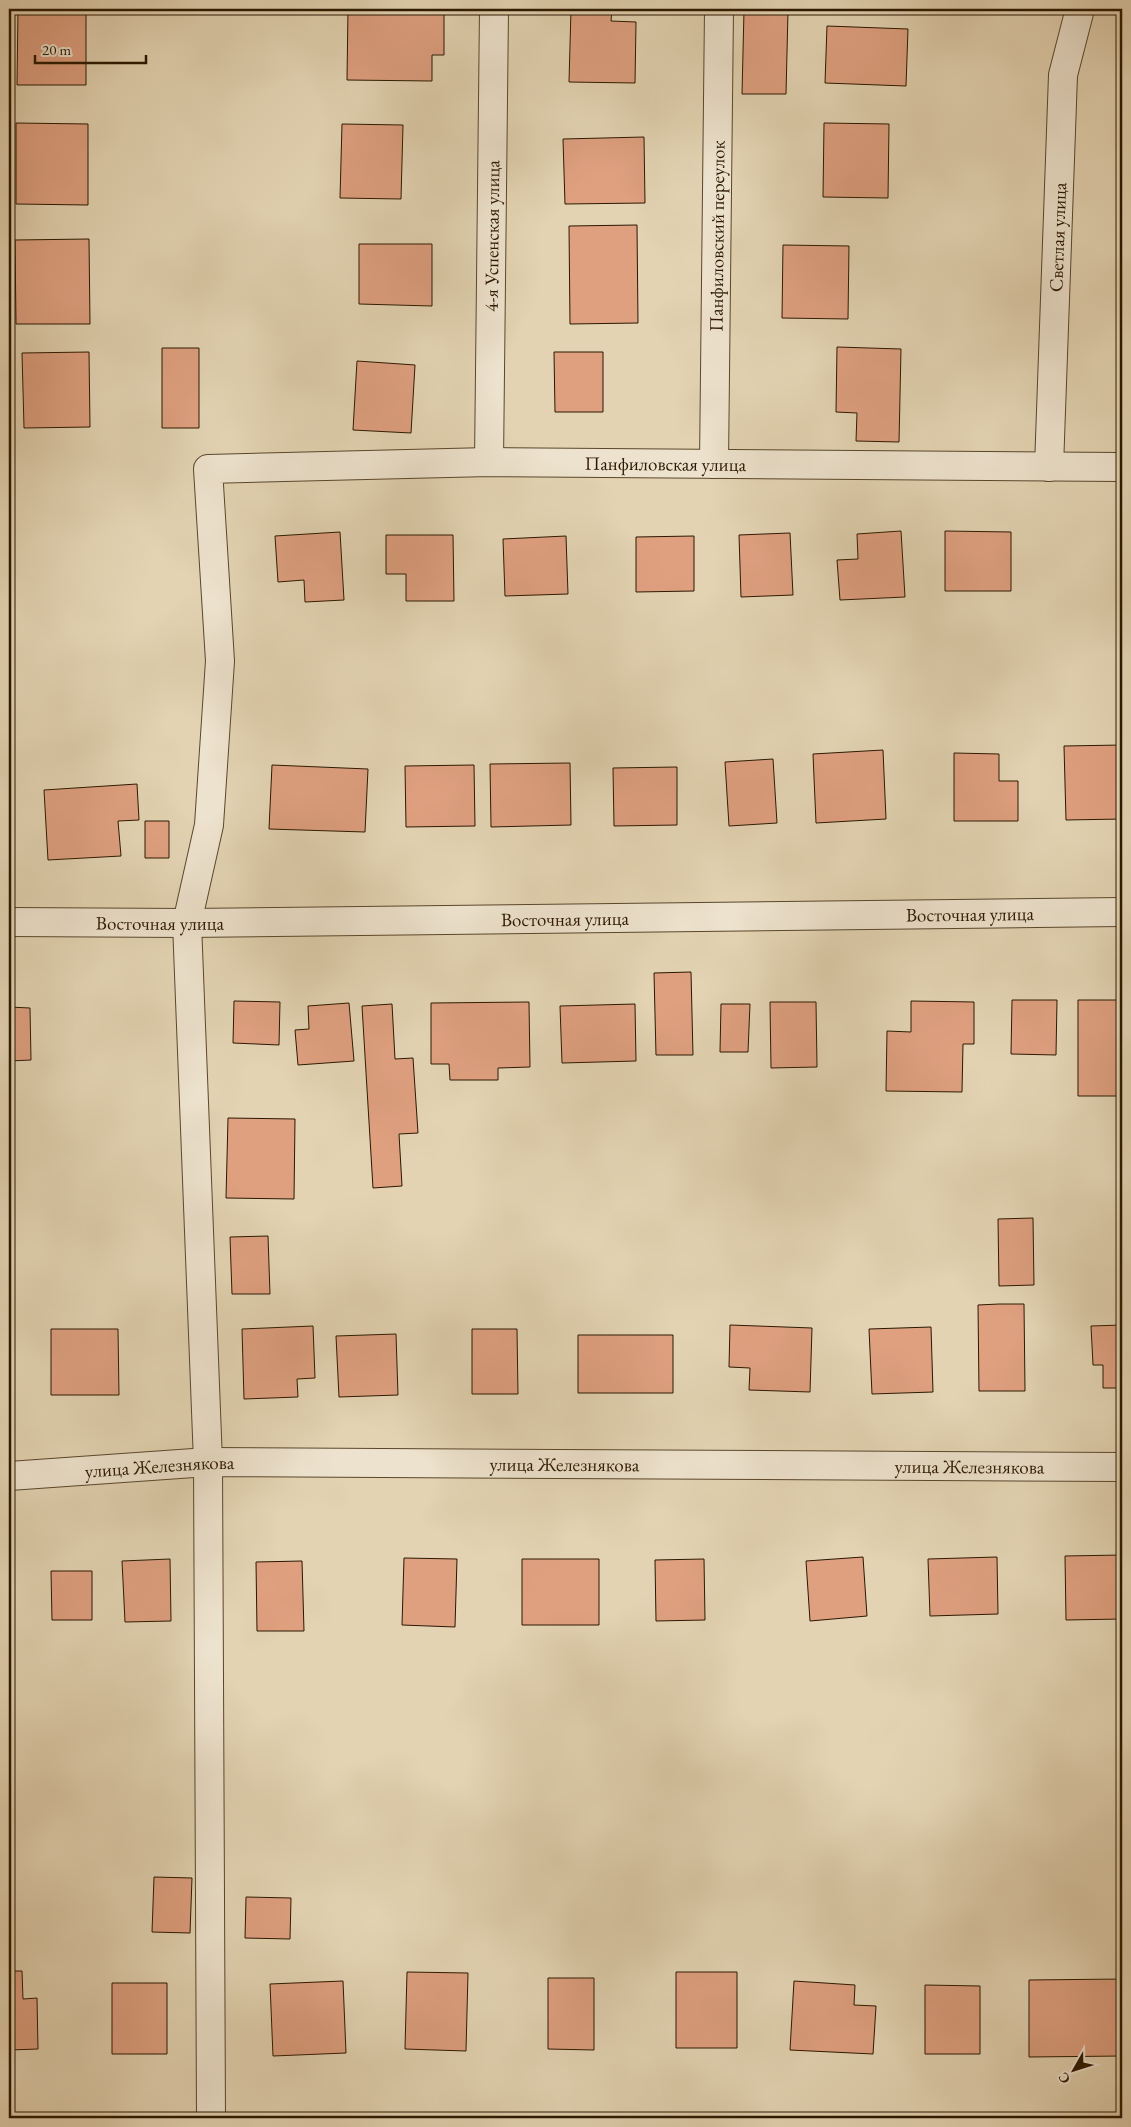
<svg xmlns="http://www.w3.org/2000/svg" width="1131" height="2127" viewBox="0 0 1131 2127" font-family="'EB Garamond',serif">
	<rect width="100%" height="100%" fill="#e3d3b2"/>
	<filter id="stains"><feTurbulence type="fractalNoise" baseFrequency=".004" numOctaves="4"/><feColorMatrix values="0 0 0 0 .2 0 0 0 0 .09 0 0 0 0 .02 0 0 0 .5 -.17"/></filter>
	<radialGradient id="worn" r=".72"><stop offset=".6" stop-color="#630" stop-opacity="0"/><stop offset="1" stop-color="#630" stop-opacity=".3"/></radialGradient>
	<path fill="#dfa080" stroke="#2b1800" d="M18 9H86V85H17Z
		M348 9H444V55H432V81L347 80Z
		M571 9H612L611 21 636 22 635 83 569 82Z
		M744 10 788 11 786 94H742Z
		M827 26 908 29 906 86 825 83Z
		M16 123 88 124V205L16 204Z
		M824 123 889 124 888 198 823 197Z
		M342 124 403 125 401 199 340 198Z
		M644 137 645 203 565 204 563 139Z
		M637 225 638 323 570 324 569 226Z
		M89 239 90 324H16L15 240Z
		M359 244H432V306L359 304Z
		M783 245 849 246 848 319 782 318Z
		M837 347 901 349 899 442 856 441 857 413 836 412Z
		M162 348H199V428H162Z
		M89 352 90 427 24 428 22 353Z
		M554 352H603V412H555Z
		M357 361 415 365 411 433 353 430Z
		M901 531 905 597 840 600 837 560 858 559 857 534Z
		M945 531 1011 532V591H945Z
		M340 532 344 600 305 602 304 580 278 582 275 536Z
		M790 533 793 595 741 597 739 535Z
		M386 535H453L454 601H406V574H386Z
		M566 536 568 594 505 596 503 539Z
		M694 536V591L636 592V537Z
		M1122 745V819L1066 820 1064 746Z
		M883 750 886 819 816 823 813 754Z
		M954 753 999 754V781H1018V821H954Z
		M773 759 777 823 729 826 725 762Z
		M570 763 571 825 491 827 490 764Z
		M272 765 368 769 365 832 269 829Z
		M474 765 475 826 406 827 405 766Z
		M677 767V825L614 826 613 768Z
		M137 784 139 820 118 821 121 856 48 860 44 790Z
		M145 821H169V858H145Z
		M691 972 693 1055H656L654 973Z
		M1012 1000H1057L1056 1055 1011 1054Z
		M1078 1000H1122L1121 1096H1078Z
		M234 1001 280 1002 279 1045 233 1043Z
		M911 1001 974 1002V1044H963L962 1092 886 1091 887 1031 911 1032Z
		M529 1002 530 1067 498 1068V1080H450L449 1064H431V1003Z
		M770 1002H816L817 1067 771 1068Z
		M349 1003 354 1061 298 1065 295 1030 309 1029 308 1006Z
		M392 1004 395 1059 413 1058 418 1133 399 1134 402 1186 373 1188 362 1006Z
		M635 1004 636 1061 562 1063 560 1006Z
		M721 1004H750L748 1052H720Z
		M9 1007 30 1008 31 1060 9 1061Z
		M228 1118 295 1119 294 1199 226 1198Z
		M1033 1218 1034 1285 999 1286 998 1219Z
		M268 1236 270 1294H232L230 1237Z
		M999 1304H1024L1025 1391H979L978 1305Z
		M730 1325 812 1328 810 1392 749 1390 750 1368 729 1367Z
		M1122 1325V1388H1103V1365H1093L1091 1326Z
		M313 1326 315 1378 297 1379 298 1397 244 1399 242 1329Z
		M931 1327 933 1392 872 1394 869 1329Z
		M51 1329H118L119 1395H51Z
		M472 1329H517L518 1394H472Z
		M396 1334 398 1395 339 1397 336 1336Z
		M578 1335H673V1393H578Z
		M1122 1555V1619L1066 1620 1065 1556Z
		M863 1557 867 1616 810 1621 806 1561Z
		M997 1557 998 1614 930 1616 928 1559Z
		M404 1558 457 1559 455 1627 402 1625Z
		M170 1559 171 1621 125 1622 122 1561Z
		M522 1559H599V1625H522Z
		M704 1559 705 1620 656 1621 655 1560Z
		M302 1561 304 1631H257L256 1562Z
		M9 1566H12L11 1638 9 1637Z
		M51 1571H92V1620H52Z
		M154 1877 192 1878 190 1933 152 1932Z
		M246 1897 291 1898 290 1939 245 1938Z
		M9 1971H22L23 1999 37 1998 38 2049 9 2050Z
		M407 1972 468 1973 466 2051 405 2049Z
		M676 1972H737V2048H676Z
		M548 1978H594V2050L548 2049Z
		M1122 1979V2056L1029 2057V1980Z
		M343 1981 346 2053 273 2056 270 1984Z
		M794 1981 855 1985 854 2005 876 2006 873 2054 790 2050Z
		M112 1983H167V2054H112Z
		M925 1985 980 1986V2054H925Z"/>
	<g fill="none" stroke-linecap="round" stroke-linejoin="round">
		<defs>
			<g id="minor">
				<path id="s1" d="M489 462 494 9"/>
				<path id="s2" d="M714 464 719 9"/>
				<path id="s3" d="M1049 467 1063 75 1080 9"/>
				<path id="s4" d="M9 922 187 923 1122 912"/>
				<path id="s5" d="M9 1476 208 1462 1122 1467"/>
				<path id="s6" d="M211 2118 208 1462 187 923 209 825 220 661 208 469 489 462 1122 467"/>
			</g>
		</defs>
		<use href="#minor" stroke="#59472c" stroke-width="30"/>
		<use href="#minor" stroke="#ede2cd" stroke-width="28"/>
	</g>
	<g text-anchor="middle" stroke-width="4" stroke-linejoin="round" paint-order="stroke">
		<g font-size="19" fill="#2b1800" stroke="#ede2cd">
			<text dy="7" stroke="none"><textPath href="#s1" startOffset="226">4-я Успенская улица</textPath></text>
			<text dy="7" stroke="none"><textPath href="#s2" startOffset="228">Панфиловский переулок</textPath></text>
			<text dy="7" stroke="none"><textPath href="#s3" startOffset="230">Светлая улица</textPath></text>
			<text dy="7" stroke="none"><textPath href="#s6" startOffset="2110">Панфиловская улица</textPath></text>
			<text dy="7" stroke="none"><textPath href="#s4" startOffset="961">Восточная улица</textPath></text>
			<text dy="7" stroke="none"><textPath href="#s4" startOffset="556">Восточная улица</textPath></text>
			<text dy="7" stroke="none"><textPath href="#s4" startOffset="151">Восточная улица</textPath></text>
			<text dy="7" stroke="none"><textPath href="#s5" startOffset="556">улица Железнякова</textPath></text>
			<text dy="7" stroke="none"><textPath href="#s5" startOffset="961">улица Железнякова</textPath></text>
			<text dy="7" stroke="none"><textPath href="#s5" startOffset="151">улица Железнякова</textPath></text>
		</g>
	</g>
	<rect width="1131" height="2127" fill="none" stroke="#e3d3b2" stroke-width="30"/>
	<rect x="10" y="10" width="1111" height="2107" fill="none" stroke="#2b1800" stroke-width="2.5"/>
	<rect x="15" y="15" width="1101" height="2097" fill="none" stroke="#2b1800"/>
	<g transform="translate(1074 2070) rotate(231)" stroke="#ede2cd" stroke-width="4" paint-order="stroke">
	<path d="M0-4L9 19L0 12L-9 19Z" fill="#2b1800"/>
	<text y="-8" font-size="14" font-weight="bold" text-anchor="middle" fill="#2b1800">С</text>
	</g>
	<path d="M35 55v8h111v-8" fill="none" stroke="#2b1800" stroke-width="2.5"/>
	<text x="42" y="55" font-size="15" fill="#2b1800" stroke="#ede2cd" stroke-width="4" paint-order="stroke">20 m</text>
	<rect width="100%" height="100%" filter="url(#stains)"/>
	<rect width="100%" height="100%" fill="url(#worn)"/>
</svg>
